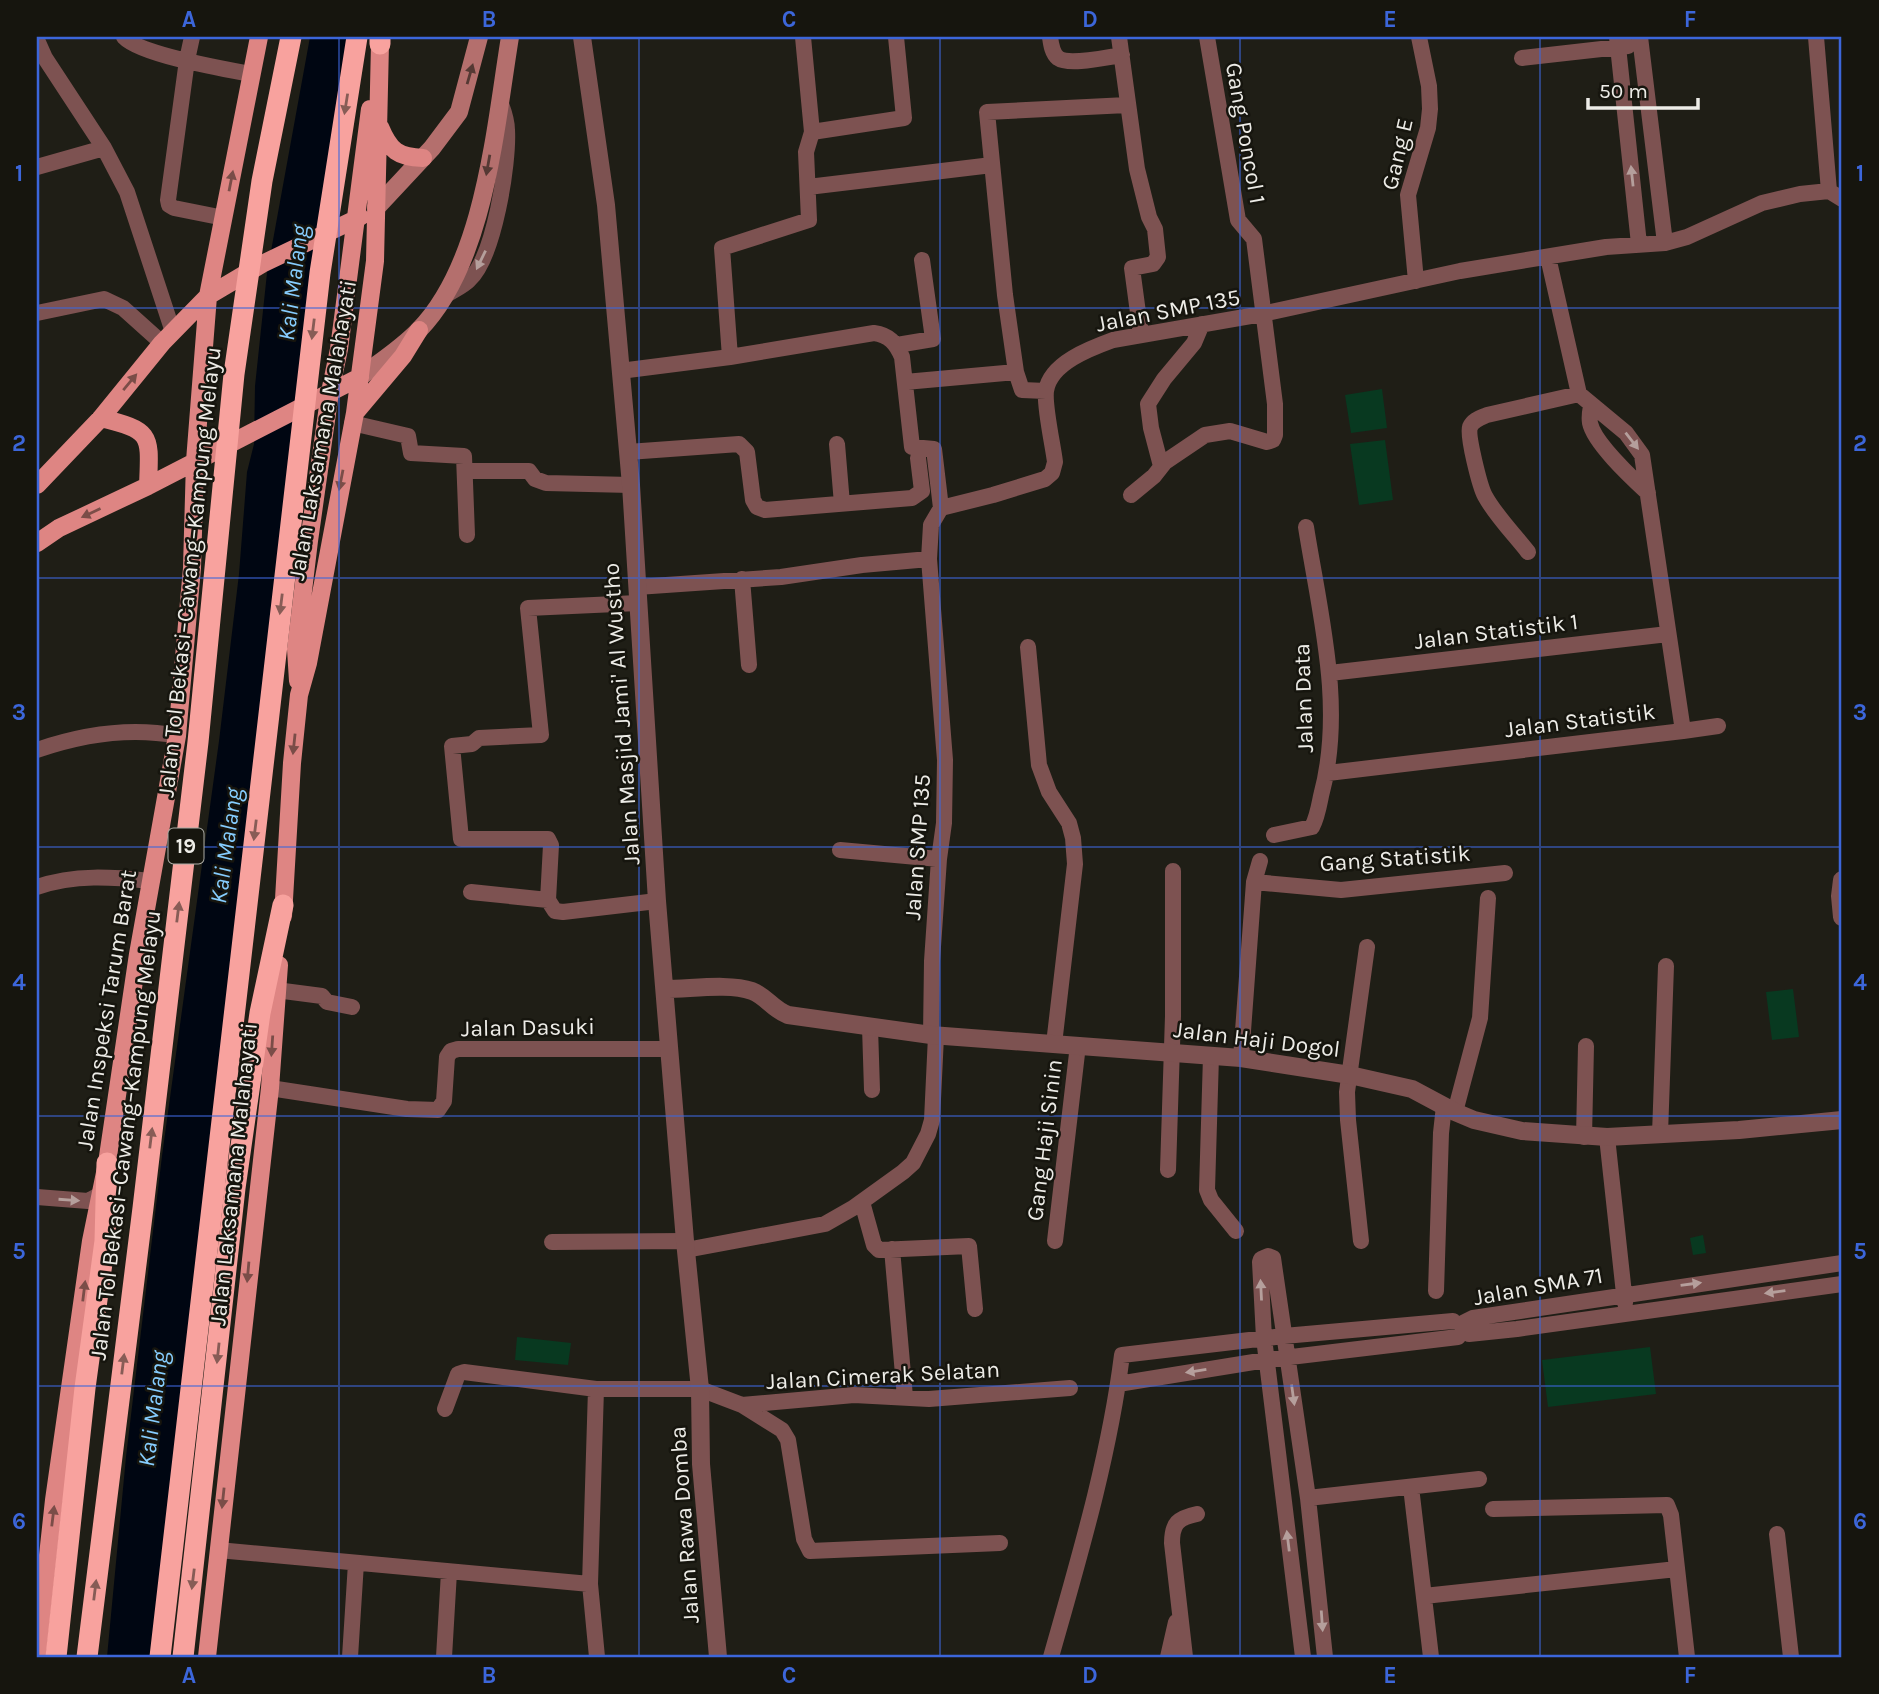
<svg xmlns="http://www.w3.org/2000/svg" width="1879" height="1694" viewBox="0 0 1879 1694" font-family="Karla,sans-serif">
	<rect width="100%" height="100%" fill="#1f1e16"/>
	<path fill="#083920" d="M1382 389 1387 428 1351 433 1345 395Z
		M1385 440 1393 500 1359 505 1350 444Z
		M1793 989 1799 1037 1772 1040 1766 992Z
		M1703 1235 1706 1253 1693 1255 1690 1238Z
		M517 1337 571 1343 568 1365 515 1360Z
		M1650 1347 1656 1394 1548 1407 1542 1360Z"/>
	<path fill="#000612" d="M310 37H357L161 1657H107L126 1457 162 1156 219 741 239 574 247 472 254 444 255 386 267 273Z"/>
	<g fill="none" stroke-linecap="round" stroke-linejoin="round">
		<path stroke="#7d5251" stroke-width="16" d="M124 37C141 55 224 69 251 74
			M192 37 187 60 168 200 169 205 174 208 224 218
			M1050 37C1051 44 1052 53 1058 58 1069 66 1107 57 1122 55
			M1119 37 1137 169 1149 217 1155 229 1158 257 1153 264 1132 268 1141 335
			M1617 37 1639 244
			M1640 37 1665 243
			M1816 37 1829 191
			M37 40 45 58 104 148 127 192 173 332
			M1522 58 1628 46
			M812 132 904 118 896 37
			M37 167 104 148
			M808 187 992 165
			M1416 281 1408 195 1428 128 1430 109 1429 86 1419 37
			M446 295C454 290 463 286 469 280 494 258 509 163 507 130 507 121 504 112 501 104
			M37 313 104 299 123 308 162 343
			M897 345 933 339 922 260
			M730 357 722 248 809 220 806 152 812 132 803 37
			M620 371 730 357 874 333C889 335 896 343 902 357L912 447 934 449 941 508
			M905 382 1016 372
			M1046 391 1022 390 1016 372 1005 295 987 112 1127 105
			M1591 406C1590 411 1589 417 1590 423 1594 443 1632 478 1648 493
			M352 423 408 436 411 453 464 456 467 535
			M837 444 842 504
			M628 452 739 444 747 452 753 500 757 507 765 510 912 498 922 491 918 458
			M1161 466 1151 428 1148 404 1164 379 1194 343 1202 324
			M466 471H529L535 479 546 483 631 485
			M1131 495 1154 476 1165 462 1205 435 1230 431 1267 442 1273 440 1275 435V404L1254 239 1238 220 1207 37
			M1528 552C1514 534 1496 516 1485 496 1480 487 1467 436 1470 427 1473 420 1480 418 1487 415L1579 394
			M742 579 749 665
			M637 587 781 577 862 565 929 559
			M638 603 528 608 541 735 479 738 472 744 452 746 461 839H548L551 845 548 900 555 911 563 912 657 901
			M1028 647 1039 765 1049 792 1069 823 1073 838 1075 864 1054 1044
			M1330 673 1668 634
			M1683 731 1718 726
			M37 750C81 735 131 727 177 736
			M1328 773 1683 731 1642 455 1626 433 1579 394 1548 257
			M1274 835 1312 827C1317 818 1319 806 1321 796 1345 708 1320 615 1306 527
			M840 850 939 859
			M1254 882 1341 890 1505 873
			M37 887C75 874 112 877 151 881
			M471 892 548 900
			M276 990 322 996 327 1002 352 1007
			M870 1027 872 1090
			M931 1035 932 961 939 859 944 823 945 760 929 559 931 525 941 508 993 495 1045 479 1052 473 1055 462C1053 445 1044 406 1046 391 1050 363 1091 348 1113 340L1262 314 1460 271 1606 247 1665 243 1687 237 1762 203 1800 194 1829 191 1842 199
			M1211 1056 1207 1190 1211 1200 1236 1231
			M1241 1058 1254 882 1260 861
			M270 1088 407 1109 438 1110 444 1101 447 1057 451 1051 458 1049H669
			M1455 1112 1480 1018 1488 898
			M1660 1134 1666 966
			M1584 1137 1586 1046
			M1607 1137 1625 1303
			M1168 1170 1173 1016V871
			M37 1197 88 1201 99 1195
			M862 1202 874 1245 879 1250 969 1246 975 1309
			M1055 1241 1078 1045
			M1361 1241 1348 1120 1347 1092 1367 947
			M552 1242 685 1241
			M892 1249 905 1397
			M686 1250 825 1224 853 1208 903 1172 913 1163 928 1134 932 1120 936 1036
			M1842 1263 1473 1318 1463 1323V1330L1469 1334 1517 1329 1842 1284
			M1436 1291 1441 1133 1444 1106
			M1118 1384 1266 1360 1458 1337
			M596 1389 590 1584 597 1657
			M742 1405 782 1430 788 1440 804 1539 810 1551 1000 1543
			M445 1409 458 1374 464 1372 596 1389H700L742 1405 854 1395 929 1399 1070 1388
			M1411 1487 1431 1657
			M1308 1498 1479 1479
			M1493 1509 1667 1505 1671 1515 1687 1657
			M1777 1534 1791 1657
			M218 1550 590 1584
			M1424 1596 1677 1569
			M350 1657 356 1563
			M444 1657 449 1572
			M1051 1657C1079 1558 1109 1458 1122 1355L1284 1336 1453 1321
			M1168 1657 1176 1622
			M1185 1657 1172 1543C1172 1523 1178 1518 1197 1514
			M1303 1657 1264 1338 1260 1262 1261 1259 1268 1256 1273 1258 1308 1498 1325 1657"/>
		<path stroke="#7d5251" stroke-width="18" d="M582 37 606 205 631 485 657 901 685 1241 700 1389 701 1464 718 1657
			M1842 880 1840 896 1842 917
			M665 989C691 989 729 983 752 991 766 996 772 1009 788 1015L931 1035 1241 1058 1350 1075 1412 1089 1455 1112 1474 1120 1522 1131 1607 1137 1739 1130 1842 1120"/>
		<path stroke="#b46f6d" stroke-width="18" d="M376 208 432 148 459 112 479 37
			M360 377C380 362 402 348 419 330 485 262 495 128 510 37"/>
		<path stroke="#de8583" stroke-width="18" d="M380 127C390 151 398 157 423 158
			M355 413 403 356 419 330
			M101 418C153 431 150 434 148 486
			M37 485 101 418 162 343 208 296 262 264 360 217
			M37 543 59 528 148 486 360 377
			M298 681 296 649 309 541 330 392 339 349 370 109
			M283 916 292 763 299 695 308 663 355 413 375 261 380 44
			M37 1657 54 1500 91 1241 107 1163 138 954 177 736 192 568 195 461 208 296 259 37
			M207 1657 270 1088 279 965"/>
		<path stroke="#f8a29e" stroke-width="21" d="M380 44V37
			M56 1657 85 1388 105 1241 107 1163
			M183 1657 235 1188 260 1013 283 905"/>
		<path stroke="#f8a29e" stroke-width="21" d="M87 1657 143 1208 198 742 234 374 262 181 291 37
			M160 1657 320 273 357 37"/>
	</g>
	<defs><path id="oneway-solid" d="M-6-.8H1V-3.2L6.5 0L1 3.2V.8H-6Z" transform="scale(1.75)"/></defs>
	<g fill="#553934">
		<use href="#oneway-solid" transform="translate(470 74) rotate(-74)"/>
		<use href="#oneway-solid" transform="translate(488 165) rotate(100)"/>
	</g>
	<g fill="#875c56">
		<use href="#oneway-solid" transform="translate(346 104) rotate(99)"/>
		<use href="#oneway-solid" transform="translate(313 329) rotate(97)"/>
		<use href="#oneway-solid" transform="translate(281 604) rotate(97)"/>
		<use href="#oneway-solid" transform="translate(255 830) rotate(97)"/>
		<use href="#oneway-solid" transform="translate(178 912) rotate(-83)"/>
		<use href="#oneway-solid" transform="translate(151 1138) rotate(-83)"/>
		<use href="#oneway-solid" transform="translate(218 1353) rotate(96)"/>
		<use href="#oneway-solid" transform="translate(123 1364) rotate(-83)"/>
		<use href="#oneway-solid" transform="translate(193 1579) rotate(97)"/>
		<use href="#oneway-solid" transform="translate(95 1590) rotate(-83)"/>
	</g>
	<g fill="#b59f9c">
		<use href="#oneway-solid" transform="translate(1632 176) rotate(-96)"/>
		<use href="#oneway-solid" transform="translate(481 260) rotate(116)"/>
		<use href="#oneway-solid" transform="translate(1632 441) rotate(52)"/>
		<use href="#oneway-solid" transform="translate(69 1200) rotate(4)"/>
		<use href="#oneway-solid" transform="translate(1691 1284) rotate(-8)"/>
		<use href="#oneway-solid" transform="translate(1261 1290) rotate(-93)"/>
		<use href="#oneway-solid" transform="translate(1775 1292) rotate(172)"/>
		<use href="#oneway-solid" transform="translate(1196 1371) rotate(171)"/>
		<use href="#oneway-solid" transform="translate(1293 1395) rotate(82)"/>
		<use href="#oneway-solid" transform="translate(1288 1541) rotate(-97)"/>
		<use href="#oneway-solid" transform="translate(1322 1621) rotate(86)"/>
	</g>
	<g fill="#7a4d48">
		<use href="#oneway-solid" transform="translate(231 181) rotate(-79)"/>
		<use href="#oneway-solid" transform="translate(130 382) rotate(-50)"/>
		<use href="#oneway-solid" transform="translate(341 480) rotate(101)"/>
		<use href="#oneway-solid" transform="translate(91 513) rotate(155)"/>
		<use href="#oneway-solid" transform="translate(294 744) rotate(96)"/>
		<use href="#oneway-solid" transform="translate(272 1046) rotate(94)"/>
		<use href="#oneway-solid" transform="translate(248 1272) rotate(95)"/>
		<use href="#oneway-solid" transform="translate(84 1291) rotate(-83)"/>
		<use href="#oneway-solid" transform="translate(223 1498) rotate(96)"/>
		<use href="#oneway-solid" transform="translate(53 1516) rotate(-83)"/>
	</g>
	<path fill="none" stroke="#3c66da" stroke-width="2" stroke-opacity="0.55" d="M339 37V1657M639 37V1657M940 37V1657M1240 37V1657M1540 37V1657M37 308H1842M37 578H1842M37 847H1842M37 1116H1842M37 1386H1842"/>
	<g text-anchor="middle" stroke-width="5" stroke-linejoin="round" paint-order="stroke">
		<rect fill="#16150e" stroke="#acaca6" stroke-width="2" x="168.5" y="828.5" width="35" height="35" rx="5"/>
		<g font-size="21" font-weight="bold" fill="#edece7">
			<text x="186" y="853">19</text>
		</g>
		<g font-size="23" fill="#edece7" stroke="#16150e">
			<text transform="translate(1246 133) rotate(80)" y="8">Gang Poncol 1</text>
			<text transform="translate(1397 154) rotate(-77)" y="8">Gang E</text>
			<text transform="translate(1168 310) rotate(-11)" y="8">Jalan SMP 135</text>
			<text transform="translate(322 430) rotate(-80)" y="8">Jalan Laksamana Malahayati</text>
			<text transform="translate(189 572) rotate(-84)" y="8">Jalan Tol Bekasi–Cawang–Kampung Melayu</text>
			<text transform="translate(1496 631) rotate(-7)" y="8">Jalan Statistik 1</text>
			<text transform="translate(1303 698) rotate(-92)" y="8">Jalan Data</text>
			<text transform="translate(621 714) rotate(-94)" y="8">Jalan Masjid Jami' Al Wustho</text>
			<text transform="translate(1580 720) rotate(-7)" y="8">Jalan Statistik</text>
			<text transform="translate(917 847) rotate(-86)" y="8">Jalan SMP 135</text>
			<text transform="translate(1395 858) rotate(-4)" y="8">Gang Statistik</text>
			<text transform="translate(106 1010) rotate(-81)" y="8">Jalan Inspeksi Tarum Barat</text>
			<text transform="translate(528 1027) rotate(-1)" y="8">Jalan Dasuki</text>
			<text transform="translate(1257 1039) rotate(7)" y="8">Jalan Haji Dogol</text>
			<text transform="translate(125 1135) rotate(-83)" y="8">Jalan Tol Bekasi–Cawang–Kampung Melayu</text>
			<text transform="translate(1044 1140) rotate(-83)" y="8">Gang Haji Sinin</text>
			<text transform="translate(233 1174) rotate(-84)" y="8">Jalan Laksamana Malahayati</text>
			<text transform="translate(1538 1286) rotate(-10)" y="8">Jalan SMA 71</text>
			<text transform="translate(883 1375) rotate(-3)" y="8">Jalan Cimerak Selatan</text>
			<text transform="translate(684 1525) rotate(-94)" y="8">Jalan Rawa Domba</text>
		</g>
		<g font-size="24" font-style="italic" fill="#86cdfe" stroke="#16150e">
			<text transform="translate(293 283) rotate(-83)" y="8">Kali Malang</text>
			<text transform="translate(226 846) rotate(-82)" y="8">Kali Malang</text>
			<text transform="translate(153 1409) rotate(-83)" y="8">Kali Malang</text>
		</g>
	</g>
	<rect width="1879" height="1694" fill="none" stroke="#16150e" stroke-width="77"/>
	<path d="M1588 98v10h110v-10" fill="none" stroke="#edece7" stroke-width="3.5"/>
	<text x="1599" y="98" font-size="21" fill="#edece7" stroke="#16150e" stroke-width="5" paint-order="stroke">50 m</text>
	<rect x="38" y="38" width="1802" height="1618" fill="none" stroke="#3c66da" stroke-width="2.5"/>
	<g font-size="23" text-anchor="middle" font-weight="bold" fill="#3c66da">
		<text x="189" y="27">A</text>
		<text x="489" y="27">B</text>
		<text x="789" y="27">C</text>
		<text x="1090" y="27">D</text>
		<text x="1390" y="27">E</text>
		<text x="1690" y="27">F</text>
		<text x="19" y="181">1</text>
		<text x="1860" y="181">1</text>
		<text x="19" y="451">2</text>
		<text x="1860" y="451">2</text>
		<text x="19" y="720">3</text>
		<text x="1860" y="720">3</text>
		<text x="19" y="990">4</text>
		<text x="1860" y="990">4</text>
		<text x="19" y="1259">5</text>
		<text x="1860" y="1259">5</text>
		<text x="19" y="1529">6</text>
		<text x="1860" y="1529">6</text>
		<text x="189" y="1683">A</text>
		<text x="489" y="1683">B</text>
		<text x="789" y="1683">C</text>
		<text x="1090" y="1683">D</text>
		<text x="1390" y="1683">E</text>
		<text x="1690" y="1683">F</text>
	</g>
</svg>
